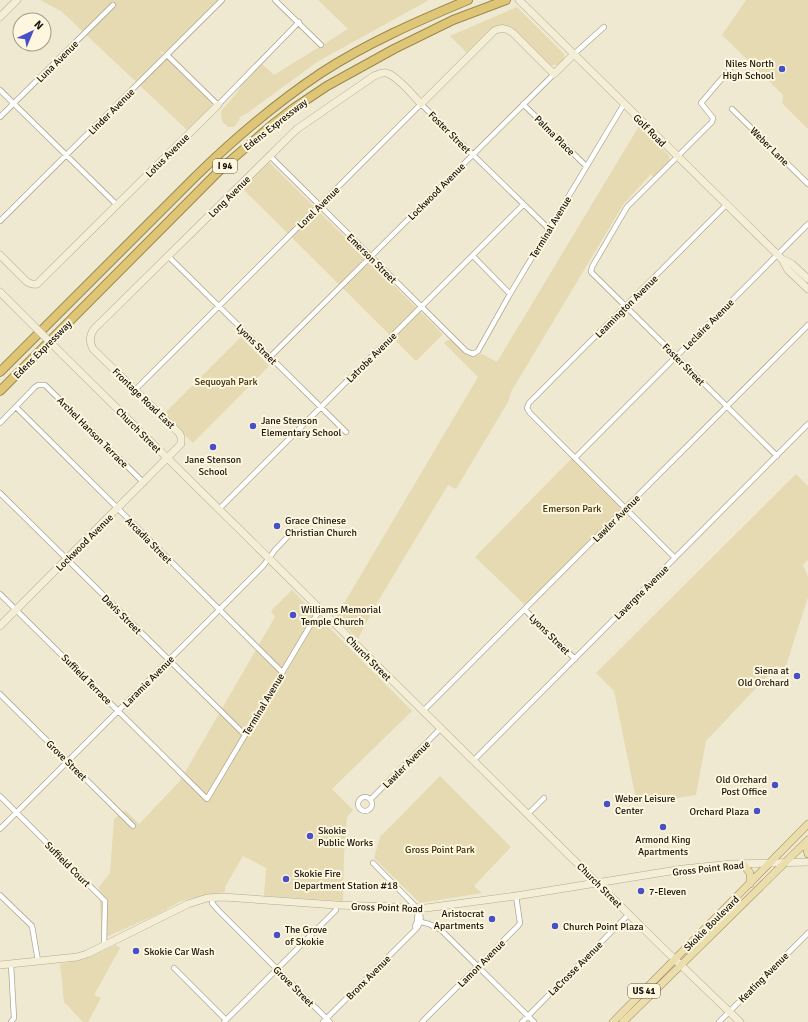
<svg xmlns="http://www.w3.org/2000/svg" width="808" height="1022" viewBox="0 0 808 1022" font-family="Signika,sans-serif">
	<rect width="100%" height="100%" fill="#f0e9d1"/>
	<path fill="#e6dab2" d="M40 0H219L165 53 159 51 210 101 212 103 211 107 187 130 61 11Z
		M318 0H429L317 62 249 112 240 117 239 121 234 127H228L222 121 221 111 236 94 242 84 262 64 274 75 348 29Z
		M746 0H808V129L782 103 783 95 722 35Z
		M517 7 564 54V59L557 65H550L547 62 507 26 467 53 450 36Z
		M639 126 669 155 670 160 654 178 651 174 623 205 511 392 508 402 456 489 448 485 374 608 358 639 336 617 478 377 444 343 451 338 469 356 482 354 497 362Z
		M269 162 443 334 416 361 242 188Z
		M241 337 269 366 193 443 164 414Z
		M572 458 621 508 525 605 475 557Z
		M796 474 808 486V560L803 565 808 577V597L785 669 777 666 706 741 696 795 637 804 614 691 596 673Z
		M292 590 412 711 332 789 353 810 347 817 344 856 343 901 264 896 266 868 243 856 225 887V892L192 898 179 902 160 913 102 939 99 887 110 873 114 819 125 810 139 824 180 781 275 617 271 611Z
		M440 776 511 847 474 886 482 893 420 903 374 858 380 837Z
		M116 945 120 948 94 995 101 998 88 1022H83L64 1002 60 964 83 960Z"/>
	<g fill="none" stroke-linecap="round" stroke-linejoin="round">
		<defs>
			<path id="street" d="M275 0 321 45
				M574 54 604 27
				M167 55 218 105 299 22
				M730 69 701 103 713 118 712 122 627 207 592 267 591 272 777 456
				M0 90 117 205
				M523 104 586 166
				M732 109 808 184
				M0 117 113 5
				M269 155 466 351 473 354 478 351 510 294 624 104
				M0 221 222 0
				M168 256 346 432
				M473 256 510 294
				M270 357 554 74
				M135 390 421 104 549 229
				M16 407 282 672
				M0 423 35 387 38 385H45L144 483
				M575 458 808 224
				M0 493 245 735
				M219 509 523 205
				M675 558 530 413 527 408 529 403 726 205
				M0 594 207 799 320 609
				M525 610 575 659
				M0 694 133 826
				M423 711 808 325
				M474 760 808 424
				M0 796 105 901 104 946
				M358 804a7 7 0 1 1 14 0a7 7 0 1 1-14 0Z
				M371 799 441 728
				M528 814 544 798
				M0 829 263 566 275 550 293 531
				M0 895 32 926 38 961
				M213 898 212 903 218 910 330 1022
				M421 922 429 924 441 930 534 1022
				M415 927 417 921 418 911
				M174 968 226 1020
				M11 1022 14 1018 11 964
				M224 1022 336 910V905
				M323 1022 417 928C421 921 422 916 418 909L373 863
				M422 1022 518 926 520 923 516 896
				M522 1022 629 914
				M719 1022 808 933"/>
			<path id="secondary" d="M519 0 782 259 788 270 808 289
				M0 17 17 0
				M0 255 26 281C30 284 33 285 37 284L218 105
				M782 259 792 264 808 279
				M0 292 27 319
				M61 353 663 948 740 1022
				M0 626 181 444V437L179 433 93 349C89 342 89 336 94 329L297 129 374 76C379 74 382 72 387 73 398 77 413 95 421 104L494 31C501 27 506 28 513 33L554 74 574 54
				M0 965 77 957 87 954 188 904 207 898 223 897 336 905 426 908 516 896 683 869 732 864 808 862"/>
			<path id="primary" d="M808 840 806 846 808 854
				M743 864 750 873V884
				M613 1022 808 824
				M623 1022 808 840"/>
			<path id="highway" d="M0 372 195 177C234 139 276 103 321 73 367 43 418 21 468 0
				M0 391 223 167 272 125 294 108 327 86 394 49 453 20 506 0"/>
		</defs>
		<use href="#street" stroke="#b0a992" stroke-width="6"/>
		<use href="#secondary" stroke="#b0a992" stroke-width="8"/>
		<use href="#primary" stroke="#998851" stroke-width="8"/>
		<use href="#highway" stroke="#998851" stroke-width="10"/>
		<use href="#street" stroke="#fff" stroke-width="4.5"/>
		<use href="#secondary" stroke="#f5eed6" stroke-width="7"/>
		<use href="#primary" stroke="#ecddad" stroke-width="7"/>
		<use href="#highway" stroke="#dfc676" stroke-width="8"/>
		<defs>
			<path id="secondary-bridge" d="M27 319 61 353"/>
		</defs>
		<use href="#secondary-bridge" stroke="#b0a992" stroke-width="8" stroke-linecap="butt"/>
		<use href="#secondary-bridge" stroke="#f5eed6" stroke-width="7"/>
	</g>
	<g fill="#4950c6" stroke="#fef6de" stroke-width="1.5">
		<circle cx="782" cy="69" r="4"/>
		<circle cx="253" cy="426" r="4"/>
		<circle cx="213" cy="447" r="4"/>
		<circle cx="277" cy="526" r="4"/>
		<circle cx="293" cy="615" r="4"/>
		<circle cx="797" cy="676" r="4"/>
		<circle cx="775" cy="785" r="4"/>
		<circle cx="607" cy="804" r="4"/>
		<circle cx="757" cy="811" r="4"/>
		<circle cx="663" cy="827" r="4"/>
		<circle cx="310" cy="836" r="4"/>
		<circle cx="286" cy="879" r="4"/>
		<circle cx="641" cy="891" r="4"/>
		<circle cx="492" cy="919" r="4"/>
		<circle cx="555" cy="926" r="4"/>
		<circle cx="277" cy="935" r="4"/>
		<circle cx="136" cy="951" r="4"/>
	</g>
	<g text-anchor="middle" stroke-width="4" stroke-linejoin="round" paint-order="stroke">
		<g fill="#fef6de" stroke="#5c584a" stroke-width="1">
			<rect x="213" y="159" width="24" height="14" rx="3"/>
			<rect x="628" y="984" width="32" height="14" rx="3"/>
		</g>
		<g font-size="9" font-weight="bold" fill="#16140b">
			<text x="225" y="169">I 94</text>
			<text x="644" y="994">US 41</text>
		</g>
		<g font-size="10" fill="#16140b" stroke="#fef6de">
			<text transform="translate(57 61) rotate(-45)" y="4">Luna Avenue</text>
			<text transform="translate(111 111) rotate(-45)" y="4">Linder Avenue</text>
			<text transform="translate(275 124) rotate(-38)" y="4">Edens Expressway</text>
			<text transform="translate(650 130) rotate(45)" y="4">Golf Road</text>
			<text transform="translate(450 132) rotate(45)" y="4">Foster Street</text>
			<text transform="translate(555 135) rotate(45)" y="4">Palma Place</text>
			<text transform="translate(770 146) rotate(45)" y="4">Weber Lane</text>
			<text transform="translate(167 155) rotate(-45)" y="4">Lotus Avenue</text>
			<text transform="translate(436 191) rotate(-45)" y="4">Lockwood Avenue</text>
			<text transform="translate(229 196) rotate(-45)" y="4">Long Avenue</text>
			<text transform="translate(318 207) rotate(-45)" y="4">Lorel Avenue</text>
			<text transform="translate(550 227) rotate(-59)" y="4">Terminal Avenue</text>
			<text transform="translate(372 258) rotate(45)" y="4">Emerson Street</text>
			<text transform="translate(626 306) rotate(-45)" y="4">Leamington Avenue</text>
			<text transform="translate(708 324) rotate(-45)" y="4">Leclaire Avenue</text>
			<text transform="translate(257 344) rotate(45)" y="4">Lyons Street</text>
			<text transform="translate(42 349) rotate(-45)" y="4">Edens Expressway</text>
			<text transform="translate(371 357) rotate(-45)" y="4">Latrobe Avenue</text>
			<text transform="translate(684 364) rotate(45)" y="4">Foster Street</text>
			<text transform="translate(144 398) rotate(44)" y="4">Frontage Road East</text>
			<text transform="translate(139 430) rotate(45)" y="4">Church Street</text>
			<text transform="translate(93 432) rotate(45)" y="4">Archel Hanson Terrace</text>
			<text transform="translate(616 518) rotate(-45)" y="4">Lawler Avenue</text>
			<text transform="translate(149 540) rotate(45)" y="4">Arcadia Street</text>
			<text transform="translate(84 542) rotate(-45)" y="4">Lockwood Avenue</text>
			<text transform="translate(641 592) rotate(-45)" y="4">Lavergne Avenue</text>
			<text transform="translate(122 614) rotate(45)" y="4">Davis Street</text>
			<text transform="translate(550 634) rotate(45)" y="4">Lyons Street</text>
			<text transform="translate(369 658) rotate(45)" y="4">Church Street</text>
			<text transform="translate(87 679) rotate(45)" y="4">Suffield Terrace</text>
			<text transform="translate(148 681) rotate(-45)" y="4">Laramie Avenue</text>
			<text transform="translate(263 704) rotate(-59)" y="4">Terminal Avenue</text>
			<text transform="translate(67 760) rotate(45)" y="4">Grove Street</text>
			<text transform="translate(406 764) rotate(-45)" y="4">Lawler Avenue</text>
			<text transform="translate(68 864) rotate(45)" y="4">Suffield Court</text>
			<text transform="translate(708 868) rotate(-6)" y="4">Gross Point Road</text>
			<text transform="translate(600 885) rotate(45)" y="4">Church Street</text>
			<text transform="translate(387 907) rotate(2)" y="4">Gross Point Road</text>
			<text transform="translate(711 923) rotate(-45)" y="4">Skokie Boulevard</text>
			<text transform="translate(481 963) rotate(-45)" y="4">Lamon Avenue</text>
			<text transform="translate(575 968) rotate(-45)" y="4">LaCrosse Avenue</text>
			<text transform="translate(368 977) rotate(-45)" y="4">Bronx Avenue</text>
			<text transform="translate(763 977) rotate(-45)" y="4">Keating Avenue</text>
			<text transform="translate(294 986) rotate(45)" y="4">Grove Street</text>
		</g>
		<g font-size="10" fill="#16140b" stroke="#fef6de" text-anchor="start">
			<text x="774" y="67" text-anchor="end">Niles North<tspan x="774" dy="12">High School</tspan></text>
			<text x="261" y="424">Jane Stenson<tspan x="261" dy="12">Elementary School</tspan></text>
			<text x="213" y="463" text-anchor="middle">Jane Stenson<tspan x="213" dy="12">School</tspan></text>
			<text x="285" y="524">Grace Chinese<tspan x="285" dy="12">Christian Church</tspan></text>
			<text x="301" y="613">Williams Memorial<tspan x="301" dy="12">Temple Church</tspan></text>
			<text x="789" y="674" text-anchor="end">Siena at<tspan x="789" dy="12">Old Orchard</tspan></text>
			<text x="767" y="783" text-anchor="end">Old Orchard<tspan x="767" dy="12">Post Office</tspan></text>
			<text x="615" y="802">Weber Leisure<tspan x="615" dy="12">Center</tspan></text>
			<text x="749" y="815" text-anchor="end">Orchard Plaza</text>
			<text x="318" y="834">Skokie<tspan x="318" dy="12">Public Works</tspan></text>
			<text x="663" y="843" text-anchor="middle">Armond King<tspan x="663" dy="12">Apartments</tspan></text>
			<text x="294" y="877">Skokie Fire<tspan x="294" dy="12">Department Station #18</tspan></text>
			<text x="649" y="895">7-Eleven</text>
			<text x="484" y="917" text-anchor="end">Aristocrat<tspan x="484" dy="12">Apartments</tspan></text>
			<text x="563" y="930">Church Point Plaza</text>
			<text x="285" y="933">The Grove<tspan x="285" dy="12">of Skokie</tspan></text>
			<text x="144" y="955">Skokie Car Wash</text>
		</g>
		<g font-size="10" fill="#392f0a" stroke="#fef6de">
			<text x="226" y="385">Sequoyah Park</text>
			<text x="572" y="512">Emerson Park</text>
			<text x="440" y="853">Gross Point Park</text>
		</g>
	</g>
	<g transform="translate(32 32) rotate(44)"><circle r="19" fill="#fef6de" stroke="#a19c8a"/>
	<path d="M0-3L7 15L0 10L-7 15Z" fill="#4950c6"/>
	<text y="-6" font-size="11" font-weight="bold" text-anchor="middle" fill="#16140b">N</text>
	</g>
</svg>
